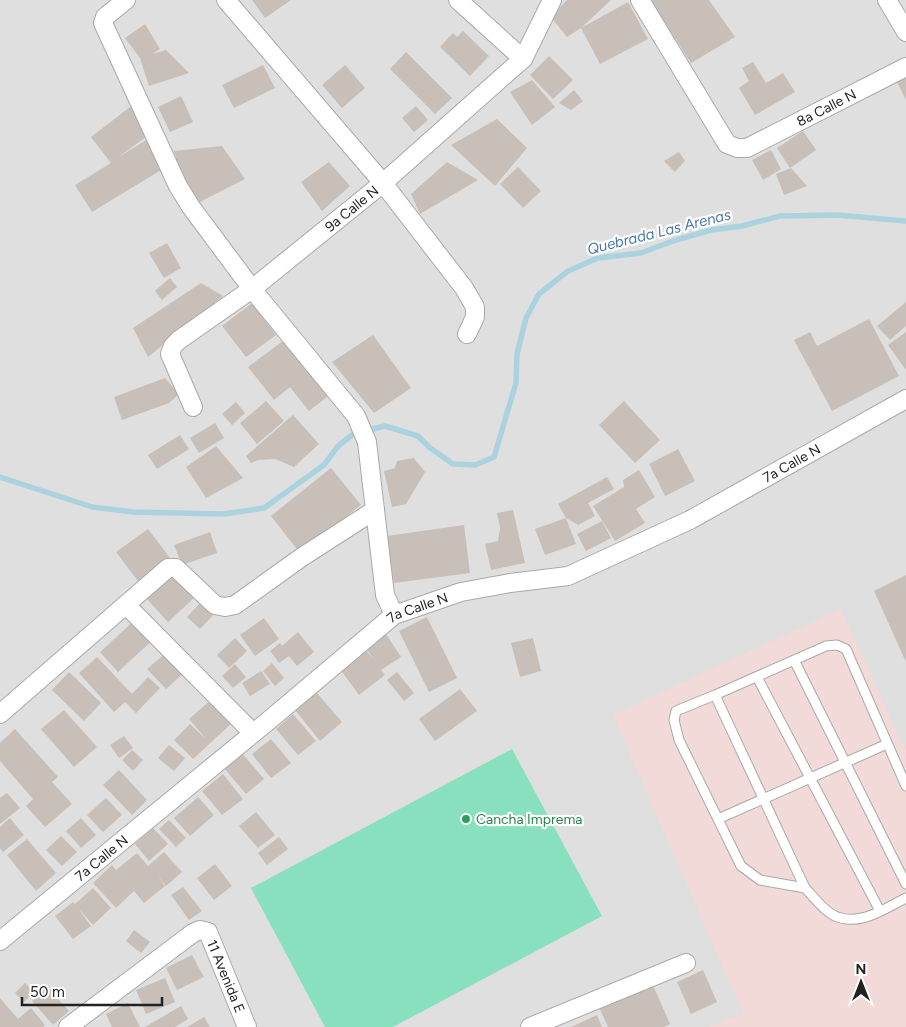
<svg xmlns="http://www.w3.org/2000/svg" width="906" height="1027" viewBox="0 0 906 1027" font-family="Figtree,sans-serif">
	<rect width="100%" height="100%" fill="#f2efe9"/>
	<path fill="#e0dfdf" d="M0 0H906V1027H0Z"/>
	<path fill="#f2dad9" d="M841 609 906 752V1027H709L743 1013 613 715Z"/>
	<path fill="#88e0be" d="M512 749 602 916 393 1027H325L251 888Z"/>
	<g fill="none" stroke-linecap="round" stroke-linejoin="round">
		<path stroke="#aad3df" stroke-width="5.5" d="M0 477 92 507 133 512 224 514 264 508 324 465 338 446 353 434 385 426 418 436 429 447 453 464 475 465 494 457 516 383 517 354 526 318 539 294 568 271 598 258 641 253 673 241 711 230 742 226 780 216 837 215 906 221"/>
	</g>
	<path fill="#c7bfb8" d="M252 0H291L265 18Z
		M567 0H611L581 28 567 37 551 17Z
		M651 0H709L735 37 691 63Z
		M628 2 648 39 600 64 581 28Z
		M145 24 160 49 152 54 166 50 189 73 149 86 140 58 125 38Z
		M463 31 489 56 470 76 440 47 453 33 457 37Z
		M406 52 452 98 435 114 390 69Z
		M549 56 573 80 553 99 530 75Z
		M753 62 766 83 783 73 795 92 755 115 739 88 749 81 742 68Z
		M263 65 275 88 234 108 222 85Z
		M345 65 365 88 342 108 322 85Z
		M906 72V100L895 78Z
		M532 80 555 107 532 125 510 92Z
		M574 90 583 101 571 110 559 103Z
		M181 96 193 122 170 132 158 107Z
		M416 106 428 120 414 132 402 118Z
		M130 107 139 118 146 137 117 158 148 139 166 167 92 212 75 185 111 163 91 137Z
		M497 119 527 148 495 186 451 145Z
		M803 131 816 150 790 168 777 148Z
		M222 146 245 179 192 206 174 151Z
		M771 150 781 169 763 180 752 160Z
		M679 152 685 161 675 172 664 161Z
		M329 162 350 186 322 211 301 182Z
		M447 162 478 180 420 214 411 194Z
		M518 167 541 191 523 208 500 184Z
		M791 168 807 186 784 195 776 174Z
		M167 243 181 268 164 278 149 253Z
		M170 278 177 287 162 300 155 291Z
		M201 283 223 296 148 357 133 328Z
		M906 302V326L890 340 877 326Z
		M252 303 276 335 246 357 222 326Z
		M869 319 899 376 832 411 794 340 810 332 817 346Z
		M906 332V370L888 345Z
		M373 335 411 388 374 413 332 362Z
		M287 338 331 394 309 411 290 387 274 400 248 367Z
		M165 378 179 394 169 403 122 420 114 397Z
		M266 401 284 421 257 444 240 423Z
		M624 401 660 440 635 463 599 425Z
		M236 402 245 413 232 425 222 414Z
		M293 415 319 444 294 467 275 459 258 460 251 463 246 456Z
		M215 423 224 438 199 453 190 438Z
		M180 435 189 449 157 469 148 455Z
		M216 446 243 478 206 498 186 467Z
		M678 449 695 481 665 496 649 464Z
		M414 458 425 472 406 504 392 507 384 471 395 468 397 461Z
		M331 468 361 505 300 553 271 516Z
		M639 470 655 497 636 509 645 523 615 541 593 506 624 487 623 480Z
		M607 477 614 489 588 503 595 516 578 525 566 518 558 504Z
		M513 510 525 563 491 570 485 544 498 541 500 528 497 513Z
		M566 518 576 544 545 555 535 529Z
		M602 521 611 538 586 551 577 534Z
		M464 525 470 573 394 583 387 536Z
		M148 529 170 558 138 581 116 552Z
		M210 532 217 553 182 565 174 545Z
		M173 575 195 597 168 622 147 599Z
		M906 575V662L874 591Z
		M202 601 215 613 200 629 187 617Z
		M427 617 457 678 429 692 399 631Z
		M137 618 155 638 118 672 100 652Z
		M264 618 279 639 255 656 240 635Z
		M298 632 314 652 297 666 289 656 279 663 270 651 280 643 282 646Z
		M386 634 401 657 381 670 385 675 359 695 340 669 366 650 375 661 366 648Z
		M235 638 247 651 229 668 217 655Z
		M533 638 541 671 520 677 511 643Z
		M168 651 186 671 166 689 147 669Z
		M97 657 132 694 148 677 160 688 136 713 125 702 114 712 79 673Z
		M272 663 284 678 275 686 263 671Z
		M235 664 246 677 233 688 222 676Z
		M261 671 270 684 250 696 242 683Z
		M69 672 101 703 84 721 52 690Z
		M397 672 414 693 404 701 387 680Z
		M460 689 477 711 435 741 419 719Z
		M316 692 342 722 320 741 295 710Z
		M212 699 232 723 193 759 174 740 190 724 207 740 189 719Z
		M64 710 97 747 74 767 41 729Z
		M293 714 316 741 298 755 276 729Z
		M15 729 58 777 52 782 72 804 45 827 26 806 33 799 0 761V743Z
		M124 736 133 748 119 758 110 745Z
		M271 739 291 763 271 778 252 754Z
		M169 745 185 758 174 771 158 758Z
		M132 750 143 760 133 771 122 760Z
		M242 753 264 779 246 794 224 768Z
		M119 770 147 800 132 815 103 785Z
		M223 774 243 799 222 815 202 791Z
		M7 793 20 808 0 824V798Z
		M198 797 214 815 190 836 174 818Z
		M106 798 122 815 103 832 87 815Z
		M256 812 275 835 258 848 239 826Z
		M10 818 24 835 3 852 0 848V827Z
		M81 818 96 835 81 848 66 831Z
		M169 820 186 838 176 847 159 829Z
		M153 828 168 844 149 861 135 844Z
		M61 836 77 852 62 866 46 850Z
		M279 837 288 849 267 865 258 853Z
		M27 839 56 873 36 891 7 855Z
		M164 852 182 872 166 886 157 875 165 886 144 903 134 891 116 908 93 883 112 865 116 870 137 853 148 866Z
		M215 864 232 886 214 900 197 878Z
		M183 887 202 911 189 920 171 895Z
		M93 888 111 908 93 925 78 908 91 926 73 939 55 916 73 902 75 904Z
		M134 930 150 942 141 953 126 941Z
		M192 955 204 977 177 990 166 968Z
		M703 970 717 1002 691 1014 677 982Z
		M165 978 175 1002 146 1014 136 990Z
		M25 983 34 992 24 1002 15 993Z
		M652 983 670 1024 664 1027H608L599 1007Z
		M47 987 69 1011 53 1025 32 1001Z
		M0 998 18 1019 31 1008 45 1025 43 1027H0Z
		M128 1003 140 1027H112L106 1014Z
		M181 1006 188 1019 175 1027H145Z
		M597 1015 602 1027H571Z
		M204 1017 210 1027H187Z"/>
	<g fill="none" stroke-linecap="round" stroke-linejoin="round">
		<defs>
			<path id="service" d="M794 660 906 884
				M757 677 880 911
				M715 695 826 646 837 645 846 649 906 786
				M718 819 887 744
				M805 888 760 880 741 866 679 740 674 720 676 711 715 695 805 888C814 897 822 909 833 915 858 928 884 909 906 898"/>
			<g id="minor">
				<path d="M126 0 105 17 103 23 178 186 191 207 252 289 356 416 367 442 385 595 394 615"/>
				<path d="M226 0 383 183 464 288 475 307V317L467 334"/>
				<path d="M458 0 523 59"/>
				<path id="s1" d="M640 0 727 144 737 148H747L906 67"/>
				<path d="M887 0 906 32"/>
				<path id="s2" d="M193 407 170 354 173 346 179 340 252 289 383 183 508 72 523 59 552 0"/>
				<path d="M126 605 253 733"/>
				<path d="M0 714 168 568H176L215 605 225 607 235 605 302 557 375 510"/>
				<path id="s3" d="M0 941 267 722 394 615 461 592 510 583 568 576 690 520 906 399"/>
				<path id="s4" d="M68 1027 193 933 200 930 208 932 247 1027"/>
				<path d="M530 1027 686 963"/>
			</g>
		</defs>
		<use href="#service" stroke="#a9a9a9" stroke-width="11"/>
		<use href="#minor" stroke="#a9a9a9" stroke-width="20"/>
		<use href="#service" stroke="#fff" stroke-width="9"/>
		<use href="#minor" stroke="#fff" stroke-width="18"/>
	</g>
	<circle fill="#2e9e5b" stroke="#fff" stroke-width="2" cx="466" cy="819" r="5"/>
	<g text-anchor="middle" stroke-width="4.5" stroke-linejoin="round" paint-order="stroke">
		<g font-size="14" fill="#222" stroke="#fff">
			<text dy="5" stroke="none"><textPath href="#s1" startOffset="278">8a Calle N</textPath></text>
			<text dy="5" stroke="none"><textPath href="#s2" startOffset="292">9a Calle N</textPath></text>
			<text dy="5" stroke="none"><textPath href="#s3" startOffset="941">7a Calle N</textPath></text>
			<text dy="5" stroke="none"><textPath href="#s3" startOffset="536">7a Calle N</textPath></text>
			<text dy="5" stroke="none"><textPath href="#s3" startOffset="131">7a Calle N</textPath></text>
			<text dy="5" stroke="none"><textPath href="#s4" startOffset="220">11 Avenida E</textPath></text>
		</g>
		<g font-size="14" fill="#27864d" stroke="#fff" text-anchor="start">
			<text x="476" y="824">Cancha Imprema</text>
		</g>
		<g font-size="15" font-style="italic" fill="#4a7aab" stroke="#fff">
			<text transform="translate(659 232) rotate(-14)" y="5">Quebrada Las Arenas</text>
		</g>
	</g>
	<g transform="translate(861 982)" stroke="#ffffff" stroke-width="4" paint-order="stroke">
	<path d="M0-4L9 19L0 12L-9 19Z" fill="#222222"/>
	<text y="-8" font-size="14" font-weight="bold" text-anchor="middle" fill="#222222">N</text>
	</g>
	<path d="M22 997v8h140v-8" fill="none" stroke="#222222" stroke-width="2.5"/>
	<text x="30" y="997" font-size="15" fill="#222222" stroke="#ffffff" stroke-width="4" paint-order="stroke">50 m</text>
</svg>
